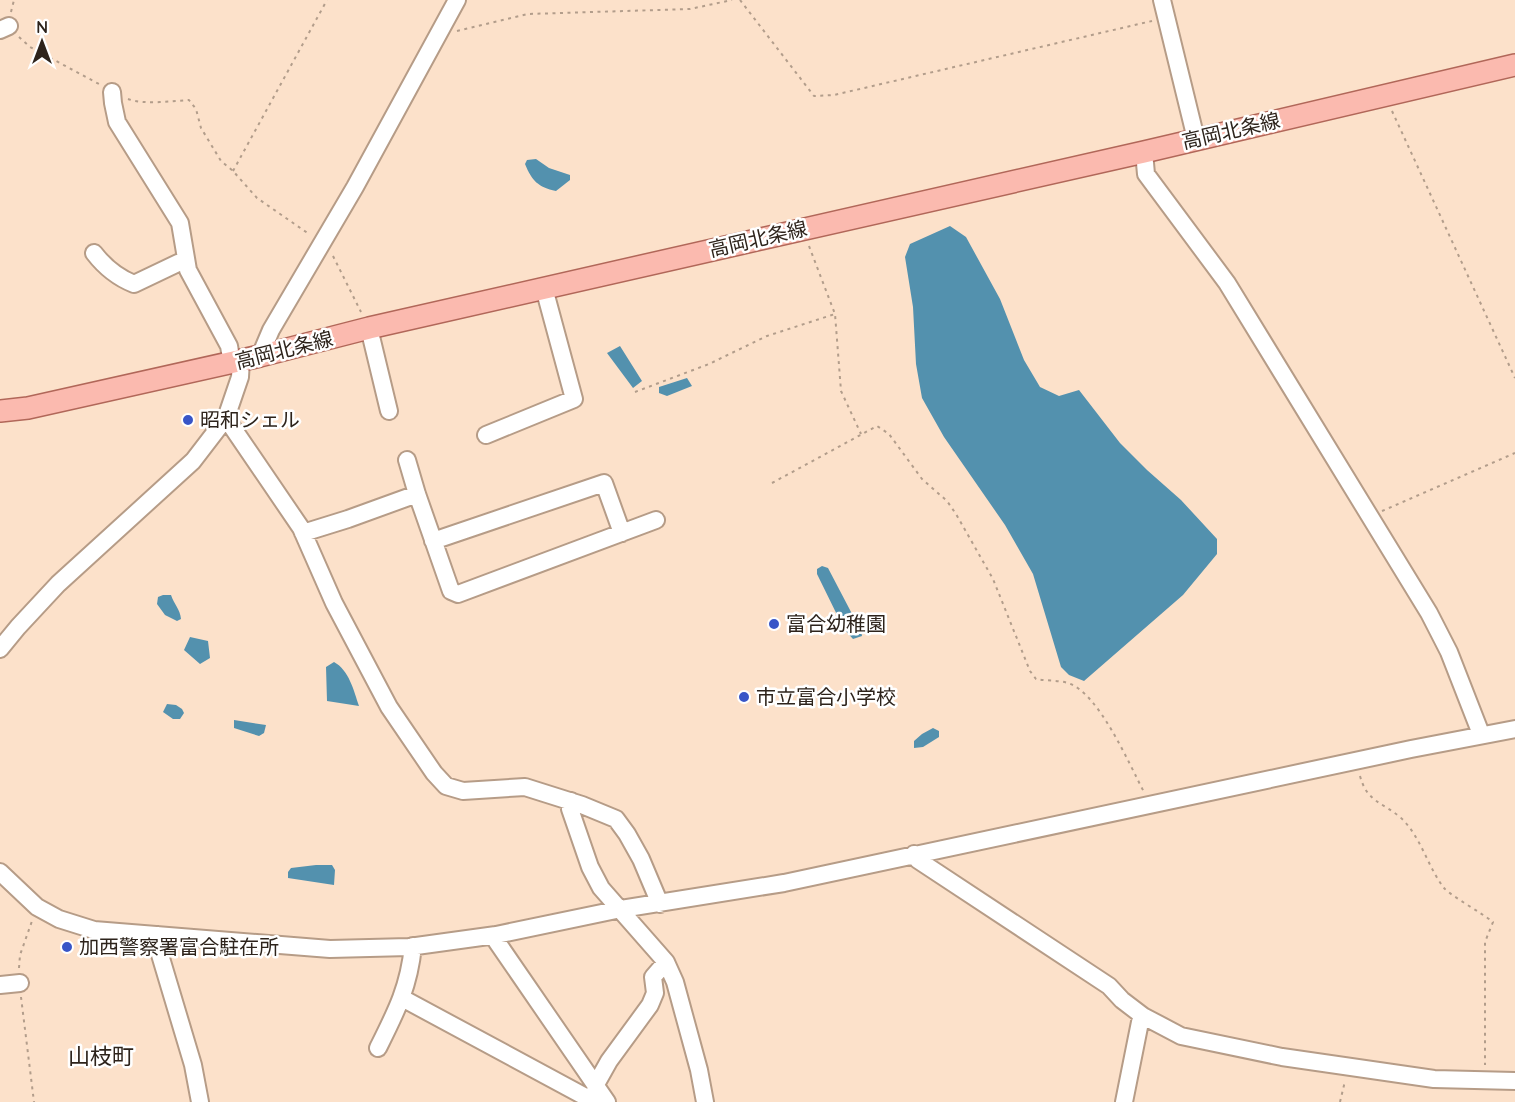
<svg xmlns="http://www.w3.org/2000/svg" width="1515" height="1102" viewBox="0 0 1515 1102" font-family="Quicksand,'Noto Sans JP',sans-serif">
	<rect width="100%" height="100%" fill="#fce1ca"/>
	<path fill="#5391ae" d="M536 159 549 168 570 175V180L556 191C538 187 532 181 525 164L527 160Z
		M950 226 966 237 1000 299 1024 360 1040 387 1059 396 1079 390 1120 443 1147 470 1181 500 1217 539V554L1183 595 1084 681 1069 675 1061 667 1033 574 1005 525 944 437 922 398 916 364 913 307 905 257 910 244Z
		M620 346 642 381 633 388 607 353Z
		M687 378 692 386 667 396 659 393V387Z
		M822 566 828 568 861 631 862 636 853 639 844 629 817 574V569Z
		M163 595H171C174 604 180 609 181 619L177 621 165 615 157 604 158 597Z
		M190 637 208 641 210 658 200 664 184 650Z
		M334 662C349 670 354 691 359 706L327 701 326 667Z
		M167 704 176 705 182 709 184 713 180 719H173L163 712Z
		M234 720 266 725 264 733 259 736 234 728Z
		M933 728 939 731V737L923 747 914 748V741L922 734Z
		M316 865H332L335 870 334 885 288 878V872L291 868Z"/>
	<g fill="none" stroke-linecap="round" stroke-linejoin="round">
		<defs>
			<path id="minor" d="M1162 0 1196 139
				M0 30 9 26
				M112 92 113 103 117 122 180 223 188 270 229 346 232 363
				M1144 152 1146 174 1227 283 1429 613 1449 652 1481 734
				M94 253C104 266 119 278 134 284L178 263 185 262
				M369 328 389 411
				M260 356 271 330 355 187 457 0
				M226 418 301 528 334 603 389 707 434 773 446 786 463 791 525 787 582 805 616 819 627 834 641 859 660 904
				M486 435 574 399 544 288
				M407 460 417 494 451 591 458 594 656 520
				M303 533 348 519 417 494
				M433 541 604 483 622 533
				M0 649 18 627 58 584 193 461 226 418 240 377 241 360
				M571 801 570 809 590 867 601 888 666 962 675 982 699 1070 705 1102
				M914 854 918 860 1109 986 1122 1000 1143 1016 1181 1036 1282 1057 1434 1079 1515 1081
				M0 872 37 907 59 919 94 930 330 949 409 947 496 935 621 909 784 883 1411 749 1515 729
				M158 935V948L193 1065 200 1102
				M496 935 497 942 607 1102
				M0 985 20 983
				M402 998 595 1102
				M378 1048C396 1012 409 987 413 946
				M595 1086 609 1061 650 1005 655 993 653 977 666 962
				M1124 1102 1140 1022 1143 1016"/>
			<path id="major" d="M0 411 28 408 260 356 369 328 1144 152 1515 65"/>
		</defs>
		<use href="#minor" stroke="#b69c87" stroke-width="20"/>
		<use href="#major" stroke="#b16759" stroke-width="24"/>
		<path stroke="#b29d8b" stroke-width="2" stroke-dasharray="3 4.5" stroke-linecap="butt" d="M740 0 814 96 834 95 1152 21
			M11 12 14 0
			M457 31 528 14 690 9 732 0
			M19 37 30 47 99 84
			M128 99C144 105 172 101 189 100L196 109 201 128 221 161 233 171 257 198 309 234
			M1392 111 1515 378
			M233 171 327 0
			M809 246 835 314 841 391 861 434
			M333 256 361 312
			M635 392 709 364 767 336 835 314
			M772 483 877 426 889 434 922 479 947 501 956 514 993 579 1030 671 1036 679C1046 681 1058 680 1068 683 1099 693 1129 764 1144 792
			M1382 511 1515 453
			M1360 776C1367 802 1382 802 1400 817 1421 836 1427 866 1444 888 1451 896 1482 913 1493 922L1485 942V1065
			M19 968 20 955 32 921
			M21 997 34 1102
			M1340 1102 1345 1081"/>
		<use href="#minor" stroke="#fff" stroke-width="16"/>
		<use href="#major" stroke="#fbbaaf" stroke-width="21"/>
	</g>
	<g fill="#3855c7" stroke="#fff" stroke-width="2">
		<circle cx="188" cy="420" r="6"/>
		<circle cx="774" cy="624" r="6"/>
		<circle cx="744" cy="697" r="6"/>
		<circle cx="67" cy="947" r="6"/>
	</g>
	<g text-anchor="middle" stroke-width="5" stroke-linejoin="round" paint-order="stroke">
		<g font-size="20" fill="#2d231b" stroke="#fff">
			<text transform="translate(1231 131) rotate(-13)" y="7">高岡北条線</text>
			<text transform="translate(758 239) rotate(-13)" y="7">高岡北条線</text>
			<text transform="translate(284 350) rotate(-14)" y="7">高岡北条線</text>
		</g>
		<g font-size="20" fill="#2d231b" stroke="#fff" text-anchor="start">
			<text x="200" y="427">昭和シェル</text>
			<text x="786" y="631">富合幼稚園</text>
			<text x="756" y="704">市立富合小学校</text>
			<text x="79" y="954">加西警察署富合駐在所</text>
		</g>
		<g font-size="22" fill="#2d231b" stroke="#fff">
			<text x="101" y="1064">山枝町</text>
		</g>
	</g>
	<g transform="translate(42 42)" stroke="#ffffff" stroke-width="4.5" paint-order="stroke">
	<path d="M0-4.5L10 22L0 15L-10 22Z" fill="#2d231b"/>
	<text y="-9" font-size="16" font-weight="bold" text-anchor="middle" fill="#2d231b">N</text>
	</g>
</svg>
